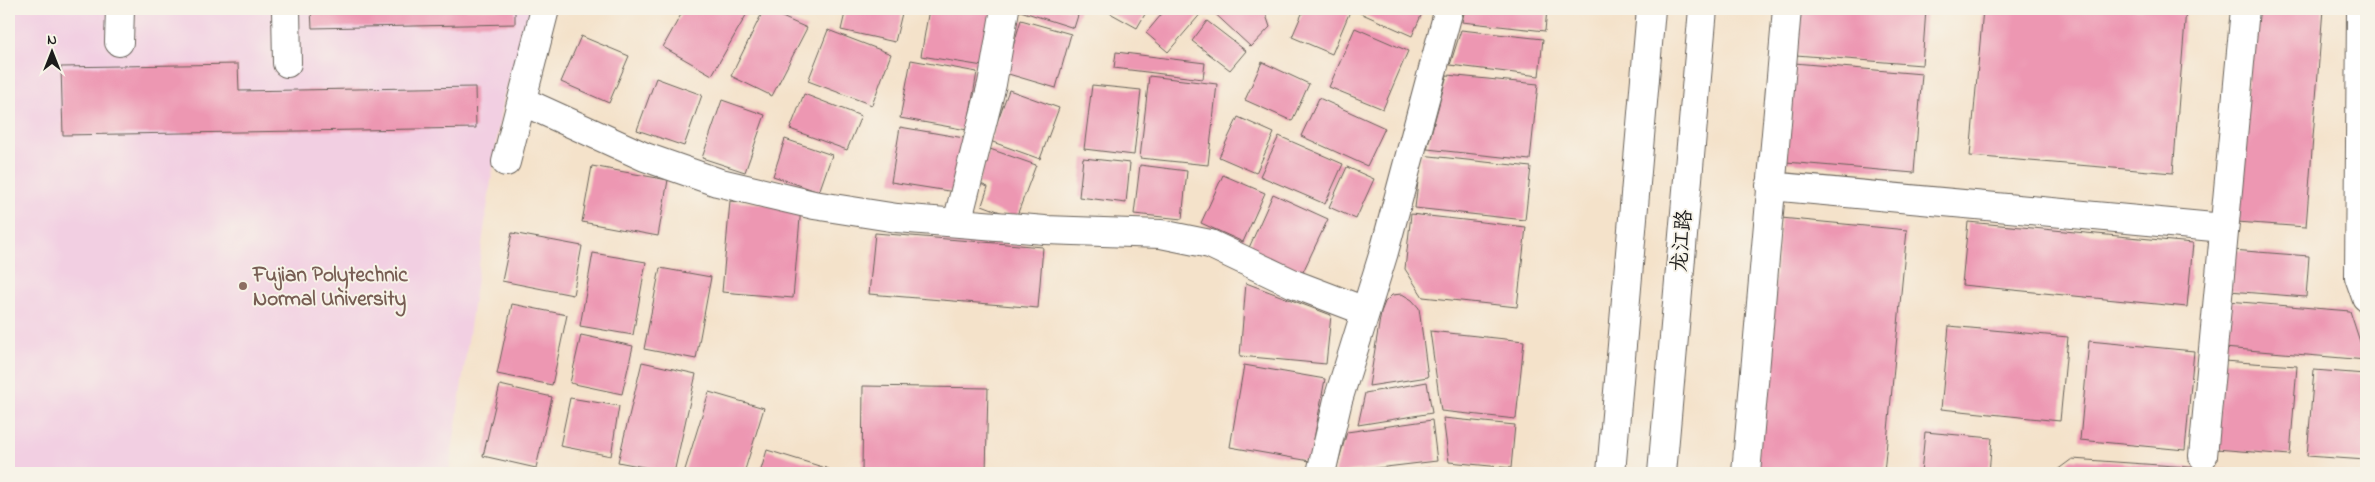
<svg xmlns="http://www.w3.org/2000/svg" width="2375" height="482" viewBox="0 0 2375 482" font-family="'Indie Flower','LXGW WenKai TC',sans-serif">
	<rect width="100%" height="100%" fill="#f7f3e8"/>
	<filter id="ink" filterUnits="userSpaceOnUse"><feTurbulence type="fractalNoise" baseFrequency=".02" numOctaves="2"/><feDisplacementMap in="SourceGraphic" scale="10" xChannelSelector="R" yChannelSelector="G"/><feConvolveMatrix kernelMatrix="1 2 1 2 8 2 1 2 1" color-interpolation-filters="sRGB"/></filter>
	<filter id="wash" filterUnits="userSpaceOnUse"><feTurbulence type="fractalNoise" baseFrequency=".0096" numOctaves="4" result="noise"/><feDisplacementMap in="SourceGraphic" scale="20" xChannelSelector="R" yChannelSelector="G"/><feGaussianBlur stdDeviation="1.12" result="paint"/><feColorMatrix in="noise" values="0 0 0 0 0 0 0 0 0 0 0 0 0 0 0 0 0 1.4 0 .05"/><feComposite in="paint" operator="in"/></filter>
	<g filter="url(#wash)">
		<rect width="100%" height="100%" fill="#f4e2ca"/>
		<path fill="#f2cfe2" d="M9 9H533L503 98 449 473H9Z"/>
		<g id="blocks">
			<path fill="#ed97b2" d="M311 9H515V24L312 28Z
				M684 9 749 10 712 75 663 47Z
				M764 9 807 28 772 96 731 76Z
				M846 9H903L895 42 841 30Z
				M929 9 992 10 983 66 921 56Z
				M1014 9H1080L1074 28Z
				M1112 9H1148L1137 28 1110 13Z
				M1166 9H1200L1203 11 1168 52 1146 33Z
				M1210 9H1264L1270 27 1251 47Z
				M1304 9H1351L1332 54 1292 37Z
				M1359 9H1424L1412 36 1358 12Z
				M1465 9H1547L1545 31 1462 22Z
				M1800 9H1926L1922 65 1796 55Z
				M1983 9H2186L2173 173 1970 156Z
				M2253 9H2323L2306 227 2237 222Z
				M1021 20 1071 34 1056 88 1005 73Z
				M1207 21 1246 51 1230 70 1192 41Z
				M1355 28 1408 51 1383 109 1329 87Z
				M828 30 891 54 872 105 808 81Z
				M1461 30 1543 39 1539 76 1450 65Z
				M581 36 629 56 609 103 561 82Z
				M1116 52 1205 63 1203 79 1114 68Z
				M911 60 977 72 967 130 900 118Z
				M1262 62 1309 84 1292 121 1245 100Z
				M1794 63 1922 74 1914 173 1786 162Z
				M238 64 239 91 475 87 476 128 63 135 61 67Z
				M1447 75 1538 84 1530 160 1427 149Z
				M1149 76 1217 84 1208 165 1140 158Z
				M656 78 702 95 684 146 637 130Z
				M1092 85 1141 90 1134 155 1084 149Z
				M1009 90 1059 108 1040 159 990 141Z
				M804 94 861 116 847 150 790 129Z
				M1319 98 1385 128 1367 166 1301 136Z
				M722 100 765 115 745 172 702 158Z
				M1238 117 1274 133 1256 173 1219 157Z
				M900 127 964 138 955 192 891 182Z
				M1279 136 1343 164 1325 204 1260 176Z
				M785 139 832 155 819 192 773 176Z
				M990 149 1036 165 1016 218 982 205 988 187 978 183Z
				M1421 155 1531 167 1525 220 1415 208Z
				M1083 158 1130 163 1126 203 1079 197Z
				M1140 165 1187 171 1182 219 1134 214Z
				M592 166 668 180 658 236 582 222Z
				M1347 167 1374 179 1356 219 1329 207Z
				M1223 175 1265 193 1243 242 1201 223Z
				M1273 194 1328 219 1302 274 1248 250Z
				M730 201 801 207 793 298 722 292Z
				M1411 214 1526 227 1517 307 1423 297 1405 269Z
				M1781 218 1907 230 1884 473H1756Z
				M1968 222 2193 243 2187 307 1962 285Z
				M512 233 582 246 573 295 502 281Z
				M875 233 1043 247 1038 308 869 294Z
				M2232 250 2309 256 2306 297 2229 291Z
				M593 253 646 262 633 335 580 326Z
				M660 268 711 277 696 359 644 349Z
				M1246 283 1331 315 1326 364 1240 356Z
				M1402 294 1412 300 1419 308 1428 377 1369 386 1381 312 1385 302 1392 295Z
				M2228 301 2350 311 2366 360 2224 348Z
				M512 304 567 315 552 385 497 374Z
				M1949 326 2068 337 2060 421 1941 409Z
				M1430 331 1524 341 1516 419 1441 411Z
				M581 335 633 346 622 394 570 383Z
				M2089 341 2194 351 2185 450 2080 440Z
				M2223 361 2297 366 2290 455 2216 449Z
				M642 362 696 374 674 473 618 462Z
				M1244 365 1325 379 1310 461 1230 447Z
				M2314 370 2365 374 2366 460 2307 456Z
				M1427 382 1432 413 1358 425 1365 393Z
				M500 385 552 397 536 468 483 456Z
				M863 386 988 388 986 473H862Z
				M709 392 764 408 744 473H684Z
				M570 398 619 406 611 456 560 446Z
				M1443 418 1515 425 1511 468 1449 462Z
				M1432 420 1437 461 1335 473 1347 432Z
				M1925 432 1992 438 1989 473H1921Z
				M767 450 829 469 827 473H760Z
				M2072 459 2261 472V473H2053Z
				M1429 468 1468 472V473H1428Z"/>
		</g>
	</g>
	<g filter="url(#ink)">
		<use href="#blocks" fill-opacity="0" stroke="#686159" stroke-width="1"/>
		<g fill="none" stroke-linecap="round" stroke-linejoin="round">
			<defs>
				<path id="street" d="M286 9 287 63
					M2361 9 2359 277 2366 297
					M119 42 120 9
					M522 101 645 157 717 182 814 205 897 218 1045 230 1161 234 1210 244 1294 284 1365 311
					M506 162 545 9
					M1770 186 2224 228
					M957 223 992 84 1005 9
					M2203 456 2245 9
					M1321 473 1338 400 1384 252 1449 9
					M1746 473 1787 9"/>
				<path id="primary" d="M1611 473 1651 9
					M1662 473 1703 9"/>
			</defs>
			<use href="#street" stroke="#686159" stroke-width="30"/>
			<use href="#primary" stroke="#686159" stroke-width="30"/>
			<use href="#street" stroke="#fff" stroke-width="28"/>
			<use href="#primary" stroke="#fff" stroke-width="28"/>
		</g>
	</g>
	<circle fill="#8d6e63" stroke="#f7f3e8" stroke-width="2" cx="243" cy="286" r="5"/>
	<g text-anchor="middle" stroke-width="4" stroke-linejoin="round" paint-order="stroke">
		<g font-size="21" fill="#1c1c1c" stroke="#f7f3e8">
			<text transform="translate(1681 241) rotate(-85)" y="7">龙江路</text>
		</g>
		<g font-size="21" font-weight="bold" fill="#785e54" stroke="#f7f3e8" text-anchor="start">
			<text x="253" y="281">Fujian Polytechnic<tspan x="253" dy="24">Normal University</tspan></text>
		</g>
	</g>
	<rect width="2375" height="482" fill="none" stroke="#f7f3e8" stroke-width="30"/>
	<g transform="translate(52 52)" stroke="#f7f3e8" stroke-width="4" paint-order="stroke">
	<path d="M0-4L9 19L0 12L-9 19Z" fill="#1c1c1c"/>
	<text y="-8" font-size="14" font-weight="bold" text-anchor="middle" fill="#1c1c1c">N</text>
	</g>
</svg>
